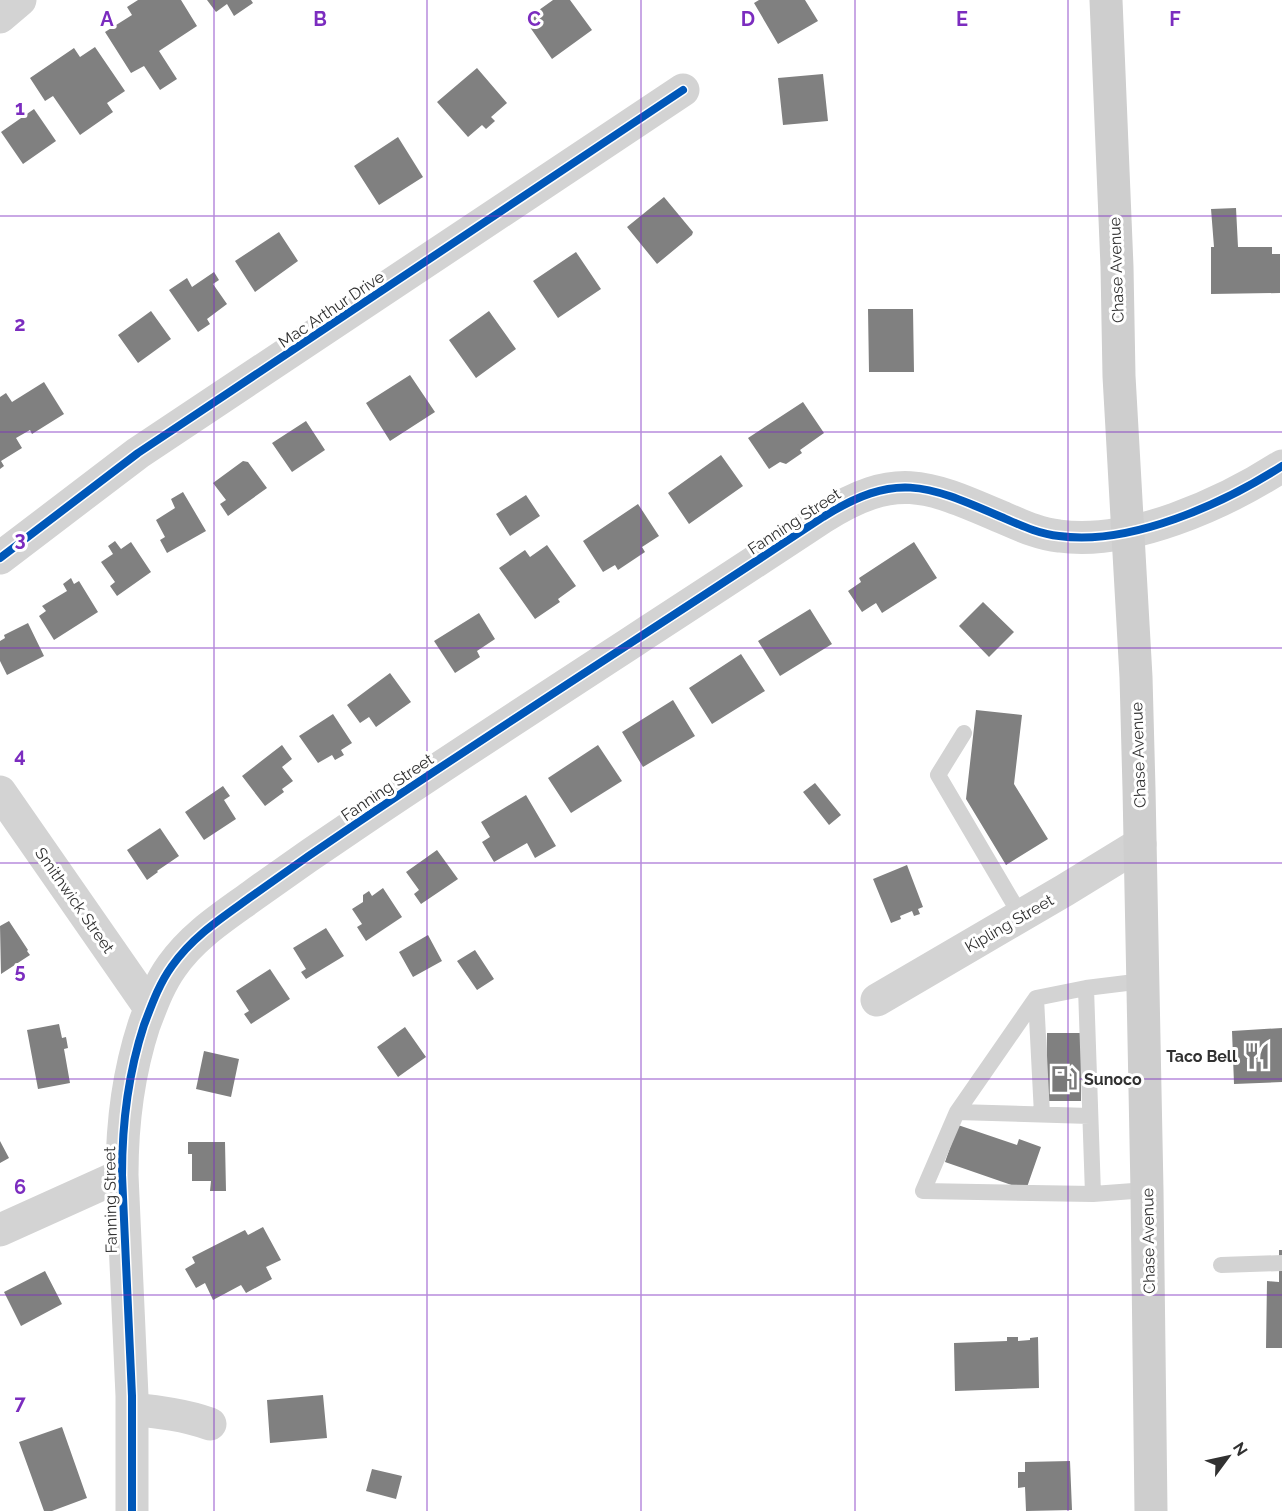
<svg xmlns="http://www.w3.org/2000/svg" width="1282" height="1511" viewBox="0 0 1282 1511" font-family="Raleway,sans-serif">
	<rect width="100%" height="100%" fill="#fff"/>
	<path fill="#808080" d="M138 0H181L197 26 159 51 177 79 160 90 144 66 131 73 105 32 132 15 127 7Z
		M207 0H251L253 3 234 16 227 4 216 12Z
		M553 0H570L592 30 552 59 525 20Z
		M759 0H805L818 21 778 44 754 3Z
		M95 47 125 91 107 103 113 112 80 135 53 96 45 101 30 78 74 48 80 57Z
		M477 68 507 103 491 117 495 121 486 129 482 125 468 137 437 102Z
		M823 74 828 121 783 125 778 78Z
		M34 109 56 141 23 164 1 132Z
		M398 137 423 177 379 205 354 166Z
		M664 197 693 232 692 235 657 264 627 227Z
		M1236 208 1238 247H1272V254H1280V293L1211 294V247H1214L1211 209Z
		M279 232 298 261 255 292 235 261Z
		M576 252 601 289 558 318 533 281Z
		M214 272 219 280 213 284 227 304 207 319 210 324 198 332 169 290 187 278 192 287Z
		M868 309H913L914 372H869Z
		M151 311 171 339 138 363 118 335Z
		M489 311 516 349 476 378 449 340Z
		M410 375 435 412 390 441 366 403Z
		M44 382 64 414 32 434 30 430 16 438 22 448 1 461 4 466 0 469V397L6 393 12 402Z
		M803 402 824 433 800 450 802 453 786 464 780 462 769 469 748 438Z
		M306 421 325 450 292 472 272 443Z
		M721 455 743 486 689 524 668 493Z
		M243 461 248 462 267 488 228 516 220 504 226 500 213 483Z
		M183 492 206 531 167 553 160 540 165 537 156 520 175 508 171 499Z
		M526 495 540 516 510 536 496 514Z
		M638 504 659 536 642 547 645 552 618 570 615 565 603 572 583 541Z
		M115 541 121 549 131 542 151 572 117 596 110 586 115 582 101 562 113 554 108 546Z
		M914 542 937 578 882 613 876 603 862 612 848 591 861 582 859 578Z
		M547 545 576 586 558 599 560 602 535 619 499 568 525 550 530 557Z
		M71 578 74 584 79 581 98 612 54 640 39 616 46 611 42 606 67 591 63 584Z
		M983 602 1014 632 989 657 959 626Z
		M810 609 832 644 780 676 758 641Z
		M479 613 495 639 477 651 480 657 455 673 434 641Z
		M28 623 44 656 7 675 0 661V641L5 638 4 635Z
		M741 654 765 691 712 724 689 688Z
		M390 673 411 702 376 727 369 717 360 723 347 705Z
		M673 700 695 736 643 767 622 732Z
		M976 710 1022 715 1014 784 1048 839 1006 865 966 799Z
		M333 714 352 743 341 750 344 755 335 760 332 755 318 763 299 736Z
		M282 745 292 759 282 767 293 781 282 789 284 792 265 806 242 776Z
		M598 745 622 781 571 813 548 778Z
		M815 783 841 815 829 825 803 792Z
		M223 786 230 796 224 800 236 819 204 840 185 812Z
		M526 795 556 846 535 858 527 843 494 862 482 842 490 837 481 822Z
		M160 828 179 856 157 871 158 872 147 880 127 850Z
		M437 850 458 879 421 904 414 894 419 890 406 872Z
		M907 865 923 907 918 909 920 914 914 916 912 911 900 916 901 919 891 923 873 879Z
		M383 888 402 917 366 941 357 927 362 924 352 909 363 902V895L369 891 372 896Z
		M9 921 28 950 27 951 30 955 1 974 0 926Z
		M326 928 344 956 306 979 301 972 306 969 293 948Z
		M428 935 442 961 413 977 399 952Z
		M475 950 494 979 477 990 457 961Z
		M270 969 290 999 251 1024 244 1014 249 1011 236 991Z
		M59 1024 62 1038 66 1037 68 1048 64 1049 70 1083 38 1089 27 1030Z
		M405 1027 426 1057 398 1077 377 1047Z
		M1282 1028V1082L1234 1084 1232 1031Z
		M1047 1033H1081V1101H1046Z
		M204 1051 239 1059 231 1097 196 1089Z
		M958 1125 1017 1145 1019 1139 1041 1147 1026 1190 945 1162Z
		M0 1141 9 1158 0 1163Z
		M188 1142H225L226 1191H210L211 1181H192V1154H188Z
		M263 1227 281 1260 266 1267 272 1279 246 1293 241 1285 213 1300 205 1283 196 1288 185 1269 195 1263 192 1257 245 1230 248 1235Z
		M1279 1250H1282V1348H1266L1267 1281 1279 1282Z
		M45 1271 62 1304 21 1326 4 1292Z
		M1007 1337H1018V1341L1030 1340V1338L1038 1337 1039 1388 955 1391 954 1343 1007 1341Z
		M323 1395 327 1438 270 1443 267 1400Z
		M62 1427 87 1498 52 1511H44L19 1442Z
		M1070 1461 1072 1510 1026 1511 1025 1487 1018 1488V1472H1025V1462Z
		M372 1469 402 1476 396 1499 366 1491Z"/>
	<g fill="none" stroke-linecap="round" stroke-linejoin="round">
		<path stroke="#d3d3d3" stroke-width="16" d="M964 733 938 775 1021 916
			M1086 988 1093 1194
			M1036 998 957 1112 923 1191 1093 1194 1147 1190
			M957 1112 1090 1116
			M1042 1114 1036 998 1086 988 1143 981
			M1221 1265 1282 1263"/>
		<path stroke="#d3d3d3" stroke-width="33" d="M0 17 20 0
			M0 558 138 453 683 90
			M0 792 150 1008
			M877 1000 1065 890 1140 844
			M0 1230 122 1175
			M132 1409C159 1412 185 1415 210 1424
			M132 1511V1396L122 1175C122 1124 128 1074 144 1025 152 1004 159 984 172 966 193 936 223 917 252 896 288 870 324 845 360 821 513 718 669 619 823 517 895 472 925 484 999 516 1018 524 1038 534 1059 536 1130 546 1223 504 1282 466"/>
		<path stroke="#cecece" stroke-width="33" d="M1106 0 1117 267 1119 376 1136 677 1139 789 1147 1190 1151 1511"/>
		<defs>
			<path id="cycleway" d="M0 558 138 453 683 90
				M132 1511V1396L122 1175C122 1124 128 1074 144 1025 152 1004 159 984 172 966 193 936 223 917 252 896 288 870 324 845 360 821 513 718 669 619 823 517 895 472 925 484 999 516 1018 524 1038 534 1059 536 1130 546 1223 504 1282 466"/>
		</defs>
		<use href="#cycleway" stroke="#fff" stroke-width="11"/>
		<use href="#cycleway" stroke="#0057b8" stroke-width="8"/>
	</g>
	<path fill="none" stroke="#7b2cbf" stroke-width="1.5" stroke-opacity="0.55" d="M214 0V1511M427 0V1511M641 0V1511M855 0V1511M1068 0V1511M0 216H1282M0 432H1282M0 648H1282M0 863H1282M0 1079H1282M0 1295H1282"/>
	<defs>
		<symbol id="restaurant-bare" viewBox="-9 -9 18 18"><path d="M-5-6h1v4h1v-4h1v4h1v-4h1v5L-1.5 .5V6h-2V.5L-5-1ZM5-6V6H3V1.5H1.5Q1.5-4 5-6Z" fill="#797979" stroke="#fff" stroke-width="2.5" paint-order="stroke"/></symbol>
		<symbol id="fuel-bare" viewBox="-9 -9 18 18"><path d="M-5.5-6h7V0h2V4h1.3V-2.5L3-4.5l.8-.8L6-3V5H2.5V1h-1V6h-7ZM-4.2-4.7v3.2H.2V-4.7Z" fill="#797979" stroke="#fff" stroke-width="2.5" paint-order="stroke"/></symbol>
	</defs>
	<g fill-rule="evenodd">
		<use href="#restaurant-bare" x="1238" y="1037" width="38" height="38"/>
		<use href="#fuel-bare" x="1045" y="1060" width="38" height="38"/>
	</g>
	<g text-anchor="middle" stroke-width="6" stroke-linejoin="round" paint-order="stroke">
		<g font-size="16" fill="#313131" stroke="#fff">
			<text transform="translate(1116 270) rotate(-92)" y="6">Chase Avenue</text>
			<text transform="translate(331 309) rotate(-34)" y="6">Mac Arthur Drive</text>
			<text transform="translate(794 521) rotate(-33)" y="6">Fanning Street</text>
			<text transform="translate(1138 755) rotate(-92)" y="6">Chase Avenue</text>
			<text transform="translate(387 787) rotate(-34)" y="6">Fanning Street</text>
			<text transform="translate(75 900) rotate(55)" y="6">Smithwick Street</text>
			<text transform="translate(1009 923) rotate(-30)" y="6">Kipling Street</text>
			<text transform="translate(110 1200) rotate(-91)" y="6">Fanning Street</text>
			<text transform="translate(1148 1241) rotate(-91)" y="6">Chase Avenue</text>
		</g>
		<g font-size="16" font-weight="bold" fill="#313131" stroke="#fff" text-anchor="end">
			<text x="1237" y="1062">Taco Bell</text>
			<text x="1084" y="1085" text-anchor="start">Sunoco</text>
		</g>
	</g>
	<g font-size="20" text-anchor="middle" font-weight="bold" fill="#7b2cbf" stroke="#fff" stroke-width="6" stroke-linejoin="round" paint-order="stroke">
		<text x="107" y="26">A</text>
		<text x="320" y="26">B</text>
		<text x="534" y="26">C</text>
		<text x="748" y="26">D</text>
		<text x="962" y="26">E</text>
		<text x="1175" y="26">F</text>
		<text x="20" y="115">1</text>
		<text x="20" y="331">2</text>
		<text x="20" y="546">3</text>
		<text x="20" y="762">4</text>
		<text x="20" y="978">5</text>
		<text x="20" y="1194">6</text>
		<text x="20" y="1410">7</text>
	</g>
	<g transform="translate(1228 1457) rotate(57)" stroke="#ffffff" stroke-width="4.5" paint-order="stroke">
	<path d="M0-4.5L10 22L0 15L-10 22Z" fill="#313131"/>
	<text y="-9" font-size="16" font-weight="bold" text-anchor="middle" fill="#313131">N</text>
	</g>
</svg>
